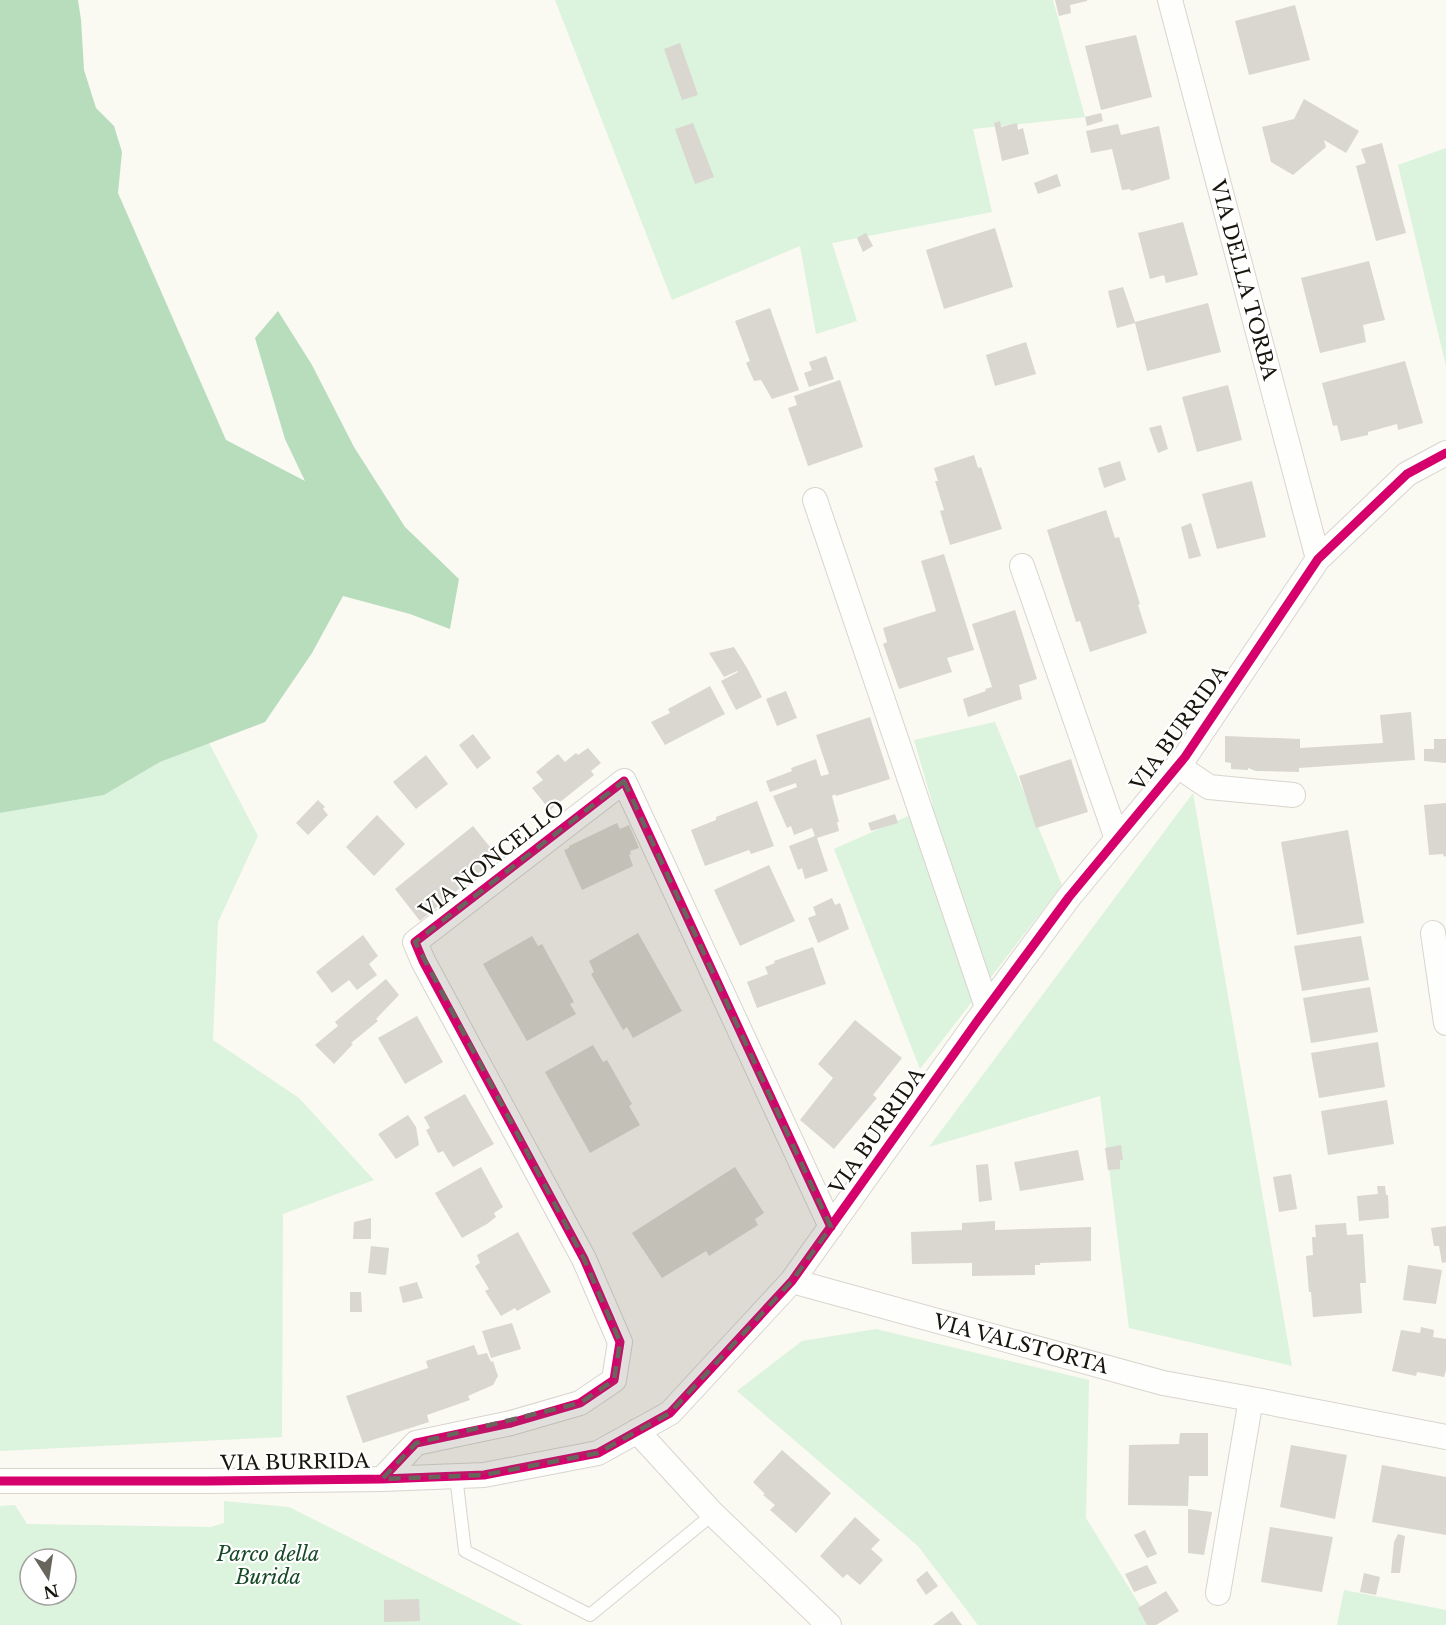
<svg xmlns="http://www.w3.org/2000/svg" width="1446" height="1625" viewBox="0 0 1446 1625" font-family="'Libre Baskerville',serif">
	<rect width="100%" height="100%" fill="#faf9f2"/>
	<path fill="#dcf3dd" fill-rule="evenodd" d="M555 0H1053L1085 117 973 129 992 212 832 243 857 321 816 334 800 246 672 300Z
		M1446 148V366L1398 165Z
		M995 722 1062 885 920 1069 834 849 933 805 914 740Z
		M209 743 258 836 218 922 213 1040 299 1098 374 1180 283 1214 282 1437 0 1451V813L104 795 160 762Z
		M1193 793 1292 1366 1129 1328 1100 1096 929 1147Z
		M876 1329 1089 1380 1086 1518 1152 1625H978L918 1546 737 1391 802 1341Z
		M224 1501 289 1507 523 1625H0V1506L15 1505 27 1524 211 1527 224 1523ZM30 1559H66V1595H30Z
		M1344 1590 1446 1610V1625H1337Z"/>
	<path fill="#b7ddbd" d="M0 0H78L81 20 84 70 96 108 114 126 122 152 118 193 226 440 305 481 285 439 255 338 278 311 312 365 354 447 405 527 459 579 450 629 410 614 343 596 312 653 265 722 160 762 104 795 0 813Z"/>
	<path fill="#d9d7cf" d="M1055 0H1087V1L1070 5 1071 13 1059 16Z
		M1295 5 1310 60 1249 75 1235 21Z
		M1136 35 1152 97 1101 110 1085 46Z
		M680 43 698 95 682 100 664 49Z
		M1304 99 1359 131 1346 153 1324 140 1326 147 1293 175 1271 162 1262 127 1294 119Z
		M1101 113 1103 121 1087 126 1085 117Z
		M1000 121 1001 127 1017 123 1018 130 1023 128 1029 154 1002 161 994 123Z
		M693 123 714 177 695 184 675 129Z
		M1118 124 1121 135 1159 126 1170 179 1131 191 1130 189 1122 190 1112 149 1091 153 1086 131Z
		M1382 143 1406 233 1376 241 1356 166 1366 163 1361 149Z
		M1057 174 1061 186 1038 194 1034 183Z
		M1183 222 1198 275 1166 283 1164 275 1150 279 1138 233Z
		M995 228 1013 287 944 309 926 250Z
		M866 233 873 246 863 252 857 238Z
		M1369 261 1385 320 1363 325 1366 342 1320 353 1301 278Z
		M1123 287 1135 322 1208 303 1221 352 1147 371 1135 323 1117 328 1108 291Z
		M770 308 799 390 772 399 761 380 754 381 746 363 750 361 735 321Z
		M1026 342 1036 374 995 386 986 355Z
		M826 356 834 379 809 387 804 373 812 370 809 362Z
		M1405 361 1423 423 1398 430 1397 424 1368 432V435L1341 441 1337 425 1333 426 1322 383Z
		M840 380 863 447 808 466 788 408 797 405 794 396Z
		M1228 385 1242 440 1197 452 1182 397Z
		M1161 425 1168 449 1158 453 1149 428Z
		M974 455 978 468 981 467 1002 529 950 545 940 511 944 510 935 481H938L934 468Z
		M1120 461 1126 480 1104 488 1098 468Z
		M1252 481 1266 537 1217 549 1202 494Z
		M1106 510 1115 538 1119 537 1140 604 1138 605 1147 633 1090 652 1080 621 1076 622 1047 530Z
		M1191 523 1201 556 1189 559 1181 527Z
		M944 554 974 650 947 658 952 672 899 689 883 644 887 642 883 628 936 611 921 561Z
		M1015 610 1037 679 1019 685 1022 699 968 717 963 699 986 691 985 689 992 687 972 624Z
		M734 647 747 668 762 697 736 710 721 681 738 672 737 671 724 677 709 653Z
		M710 686 725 714 665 745 651 722 670 713 668 709Z
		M786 691 797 718 777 726 766 699Z
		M1411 712 1415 760 1299 768V772L1256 771 1248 768V770L1231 769V763L1225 762V736L1300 739V748L1383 743 1380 715Z
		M870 717 890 779 836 796 835 794 832 796 839 822H837L839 831 817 838 828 871 805 879 802 868 798 870 789 846 815 836 812 828 794 835 791 826 787 828 773 796 797 787 796 783 770 792 766 781 792 771 791 768 816 759 821 776 829 774 816 735Z
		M473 734 491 758 477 769 459 745Z
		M1434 739H1446V763L1424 761V749H1434Z
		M588 748 601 763 591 771 594 775 550 810 532 788 543 780 536 772 558 754 565 762 576 753 578 755Z
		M426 755 448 784 416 809 393 782Z
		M1071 759 1088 812 1036 828 1019 776Z
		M318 800 325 807 323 809 328 815 308 835 296 823Z
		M757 801 774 846 751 854 749 850 705 866 691 830 716 820V817Z
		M1446 803V856L1444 857 1443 854 1429 855 1424 805Z
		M895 814 898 823 871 831 868 823Z
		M377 815 405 844 374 876 346 847Z
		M617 823 620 829 629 825 639 848 630 851 631 854 629 855 633 866 582 890 564 850 569 848V846Z
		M473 826 498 857 420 921 395 889Z
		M1348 830 1364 923 1297 935 1281 842Z
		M769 865 795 921 740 946 714 890Z
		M832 898 835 905 840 903 849 929 818 943 808 918 816 915 813 907Z
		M638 933 682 1011 633 1038 627 1027 623 1030 591 974 594 972 589 961Z
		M363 935 378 956 369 964 377 975 357 990 349 980 332 993 316 972Z
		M532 936 538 946 542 944 574 1002 570 1004 576 1014 527 1041 483 964Z
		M1361 936 1369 980 1302 991 1294 946Z
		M813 947 826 984 757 1008 747 982 768 974 765 967 775 963 774 961Z
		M386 979 399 995 376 1019 378 1021 351 1043 353 1044 334 1064 315 1045 338 1026 335 1022Z
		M1370 987 1378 1032 1311 1043 1303 998Z
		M417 1016 443 1062 405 1084 378 1038Z
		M855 1020 902 1058 873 1095 877 1098 834 1149 800 1120 833 1078 818 1064Z
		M1378 1042 1385 1087 1319 1098 1311 1053Z
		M593 1045 603 1062 607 1060 632 1104 629 1106 640 1125 590 1153 545 1072Z
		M465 1094 494 1144 453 1167 443 1151 438 1153 426 1130 430 1128 424 1117Z
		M1387 1100 1394 1144 1328 1155 1321 1111Z
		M408 1115 416 1127 419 1145 396 1159 378 1134Z
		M1121 1145 1123 1160H1120V1169L1108 1170 1105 1148Z
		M1078 1150 1084 1180 1020 1191 1014 1162Z
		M988 1164 992 1200 979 1202 976 1165Z
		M481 1167 503 1207 494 1213 496 1217 487 1224 462 1238 435 1193Z
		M735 1167 764 1213 755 1219 758 1225 709 1256 706 1251 662 1278 632 1233Z
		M1291 1174 1297 1209 1279 1212 1273 1177Z
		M1377 1186H1385L1386 1195H1388L1389 1218 1359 1221 1357 1196 1378 1194Z
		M371 1218V1239H353L354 1222Z
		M995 1221V1230L1091 1227V1261L1040 1263V1265H1035V1275L972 1276V1263L912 1264 911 1232 962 1230V1223Z
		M1346 1223 1347 1235 1363 1234 1366 1283H1360L1362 1313 1313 1317 1311 1292H1309L1306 1256 1313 1255 1312 1237H1316L1315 1225Z
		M1446 1226V1262L1442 1263 1439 1246H1434L1431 1228Z
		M518 1232 551 1292 517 1311 515 1308 501 1316 485 1291 489 1289 475 1266 480 1263 477 1255Z
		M371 1246 389 1248 386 1275 368 1273Z
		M1408 1265 1442 1270 1436 1304 1403 1300Z
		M417 1282 423 1298 403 1303 399 1287Z
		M350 1292H361L362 1312H350Z
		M512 1323 521 1349 491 1358 482 1331Z
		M1421 1327 1434 1330 1433 1337 1446 1339V1370L1444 1377 1417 1372 1416 1376 1392 1371 1401 1330 1420 1333Z
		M474 1345 478 1355 487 1353 491 1362 493 1361 498 1376 493 1385 468 1396 470 1400 427 1415 429 1422 363 1443 346 1396 428 1368 426 1361Z
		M1180 1433H1208V1476H1189L1188 1506 1128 1505 1129 1445 1179 1444Z
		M1291 1445 1347 1455 1335 1519 1280 1507Z
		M782 1450 831 1493 796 1533 770 1510 775 1505 763 1495 765 1494 753 1482Z
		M1382 1465 1446 1477V1535L1372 1522Z
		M1188 1509 1212 1512 1204 1555 1188 1553Z
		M855 1517 880 1540 871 1549 883 1560 860 1585 847 1574 843 1578 820 1556Z
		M1270 1527 1333 1537 1322 1592 1261 1582Z
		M1145 1530 1157 1554 1147 1558 1134 1535Z
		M1398 1534 1405 1536 1400 1573H1391L1394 1542Z
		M1147 1565 1157 1583 1134 1592 1125 1574Z
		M927 1571 938 1586 926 1595 916 1580Z
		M1364 1573 1380 1577 1376 1595 1360 1592Z
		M1166 1591 1179 1611 1156 1625H1147L1138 1608Z
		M419 1599 420 1621 384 1622V1600Z
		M952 1611 962 1625H933Z"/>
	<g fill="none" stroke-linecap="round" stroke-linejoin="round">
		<defs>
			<path id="lane" d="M456 1476 465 1551 590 1615 713 1514"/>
			<path id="street" d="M1170 0 1318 559
				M815 500 987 1007
				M1022 566 1117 839
				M1178 766 1209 787 1293 795
				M1433 933 1446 1023
				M792 1281 1163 1383 1251 1399 1446 1437
				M637 1431 713 1514 829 1625
				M382 1479 416 1443 511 1423 580 1403 614 1380 620 1342 584 1259 423 961 415 942 624 781 831 1227
				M0 1481H208L382 1479 484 1475 598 1453 670 1413 792 1281 978 1020 1069 897 1185 757 1318 559 1407 474 1446 453
				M1218 1593 1251 1399"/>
		</defs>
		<use href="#lane" stroke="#d8d5cd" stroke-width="14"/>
		<use href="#street" stroke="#d8d5cd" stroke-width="26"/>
		<use href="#lane" stroke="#fefefd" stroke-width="12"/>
		<use href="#street" stroke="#fefefd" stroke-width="24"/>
		<defs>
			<path id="cycleway" d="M382 1479 416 1443 511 1423 580 1403 614 1380 620 1342 584 1259 423 961 415 942 624 781 831 1227
				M0 1481H208L382 1479 484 1475 598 1453 670 1413 792 1281 978 1020 1069 897 1185 757 1318 559 1407 474 1446 453"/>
		</defs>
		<use href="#cycleway" stroke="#fff" stroke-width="13"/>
		<use href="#cycleway" stroke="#d6006c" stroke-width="9"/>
	</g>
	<path fill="#67655c" fill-opacity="0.2" stroke="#67655c" stroke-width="4.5" stroke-dasharray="12 8" stroke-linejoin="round" d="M624 781 831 1227 792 1281 670 1413 598 1453 484 1475 382 1479 416 1443 580 1403 614 1380 620 1342 584 1259 415 942Z"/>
	<g text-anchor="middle" stroke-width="4.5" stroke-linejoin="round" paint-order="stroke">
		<g font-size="20" fill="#18150c" stroke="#fff">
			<text transform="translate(1244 280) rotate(75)" y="7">VIA DELLA TORBA</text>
			<text transform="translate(1179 728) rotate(-54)" y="7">VIA BURRIDA</text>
			<text transform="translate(492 859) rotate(-38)" y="7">VIA NONCELLO</text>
			<text transform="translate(877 1131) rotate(-55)" y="7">VIA BURRIDA</text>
			<text transform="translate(1021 1344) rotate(15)" y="7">VIA VALSTORTA</text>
			<text transform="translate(295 1462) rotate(-1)" y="7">VIA BURRIDA</text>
		</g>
		<g font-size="20" font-style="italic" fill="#174a27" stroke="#fff">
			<text x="268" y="1561">Parco della<tspan x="268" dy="23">Burida</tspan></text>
		</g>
	</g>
	<g transform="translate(48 1577) rotate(168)"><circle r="28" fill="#ffffff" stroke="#a3a19e" stroke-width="1.5"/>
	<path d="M0-4.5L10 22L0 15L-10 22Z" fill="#67655c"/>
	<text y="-9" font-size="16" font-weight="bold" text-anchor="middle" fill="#18150c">N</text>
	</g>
</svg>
